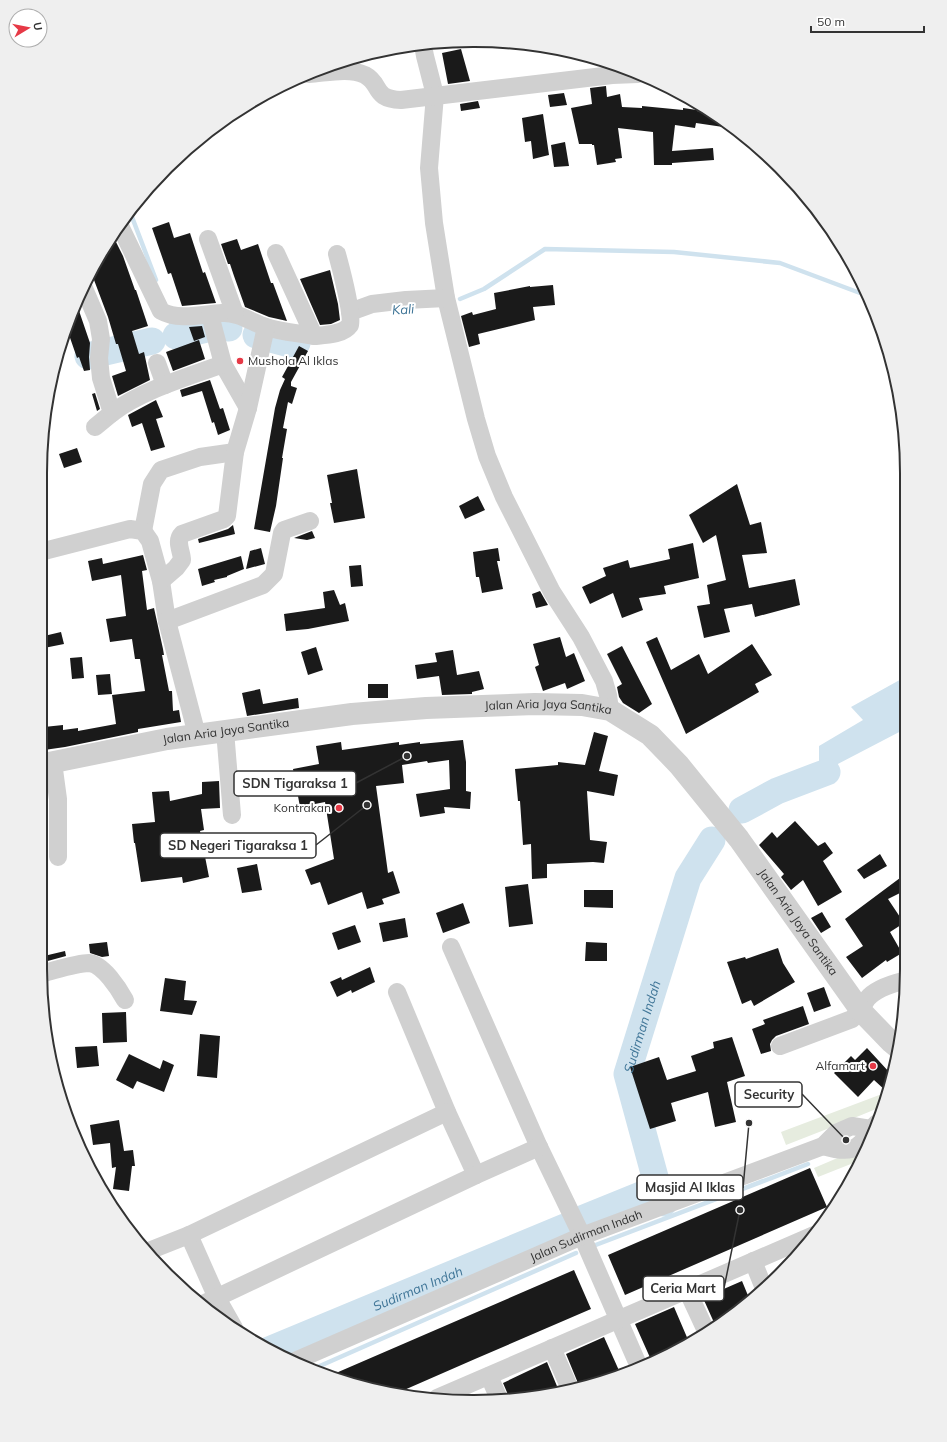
<svg xmlns="http://www.w3.org/2000/svg" width="947" height="1442" viewBox="0 0 947 1442" font-family="Mulish,sans-serif">
	<rect width="100%" height="100%" fill="#fff"/>
	<path fill="#e6ecdf" d="M882 1094 884 1097 881 1107 832 1127 786 1145 781 1132Z
		M868 1145 861 1160 818 1177 814 1168Z"/>
	<path fill="#cfe2ee" d="M905 677V729L834 766 827 772 819 765V746L863 720 851 707Z"/>
	<g fill="none" stroke-linecap="round" stroke-linejoin="round">
		<path stroke="#cfe2ee" stroke-width="4.5" d="M128 215 132 217 156 280
			M460 299 484 289 545 249 674 252 780 263 868 296
			M170 319 176 336
			M593 1246 808 1164
			M313 1369 576 1253"/>
		<g stroke="#cfe2ee" stroke-width="27">
			<path d="M256 335 293 345 297 343"/>
			<path d="M176 336 220 326 229 328"/>
			<path d="M88 356 152 341"/>
			<path d="M742 810 777 791 827 772"/>
			<path id="s1" d="M664 1203 658 1188 627 1074 688 878 712 840"/>
			<path d="M584 1218 658 1188"/>
			<path id="s2" d="M269 1350 565 1227"/>
		</g>
	</g>
	<path fill="#1a1a1a" d="M461 49 470 81 448 84 442 53Z
		M606 86 607 97 620 94 622 107 642 108V106L683 110V108L697 110V111L713 114 724 122 723 127 696 123 695 128 675 125 672 151 713 148 714 160 672 163V165H654L653 132 618 128 622 158 615 159 616 162 597 165 594 145H592V144H579L571 108 592 104 590 88Z
		M564 93 567 105 550 107 548 95Z
		M478 101 480 108 461 111 460 104Z
		M543 114 549 155 533 159 531 141 525 142 522 118Z
		M565 142 569 166 554 167 551 145Z
		M169 222 174 238 190 233 203 273 205 272 216 303 182 306 171 273 168 274 152 228Z
		M113 236 123 256 135 290H136L148 326 132 331 139 354 144 352 150 380 118 396 112 376 126 371 118 344H116L108 317 91 272 98 257Z
		M237 239 241 250 258 244 271 283H273L287 321 269 317 245 307 234 276 230 264H228L221 244Z
		M330 270 338 304 340 320 331 324 320 325 300 279Z
		M553 285 555 305 533 307 535 320 478 334 480 344 469 347 461 316 472 312 473 315 496 309 494 293 530 286V287Z
		M76 302 90 343 89 357 90 370 84 371 79 357 77 358 67 329Z
		M202 326 205 337 194 341 189 327Z
		M199 340 205 359 173 371 166 352Z
		M299 346 308 351 291 382V386L297 388 292 404 288 402 283 428 287 429 282 458H283L276 506 270 532 254 529 275 408 280 390 285 379 282 377Z
		M210 380 220 409 223 408 230 430 218 435 214 422 212 423 202 391 182 397 180 390Z
		M95 393 100 409 97 411 92 394Z
		M156 400 163 417 156 419 165 447 151 451 142 423 132 427 128 415Z
		M77 448 82 462 64 468 59 454Z
		M357 469 365 518 334 523 330 503H332L327 475Z
		M737 484 750 525 761 522 767 553 742 555 749 588 795 579 800 605 755 617 752 604 724 609 730 632 704 638 697 606 710 604 707 585 726 580 716 535 703 543 689 515Z
		M478 496 485 510 465 519 459 506Z
		M233 525 235 534 199 543 198 539 228 529Z
		M312 531 315 538 307 540 294 538Z
		M693 543 699 578 664 586 666 594 639 598 643 610 622 618 613 593 590 604 582 587 606 576 603 568 628 560 630 568 670 559 668 549Z
		M261 548 265 564 246 569 250 551Z
		M498 548 500 561H497L503 589 482 593 479 577H476L473 552Z
		M143 555 147 570 142 571 147 610 154 608 163 649 164 655H162L169 691H172L173 711 179 710 181 722 138 729V732L65 747 44 750V727L63 725V730L78 728V731L116 724 112 695 145 691 140 659H135L132 639 110 642 106 619 126 616 121 575 92 581 88 561 102 558 103 564Z
		M241 556 244 569 227 576V577L214 580 215 582 202 586 198 569Z
		M361 565 363 586 351 587 349 566Z
		M334 590 340 605 345 603 349 621 308 629 286 631 284 614 325 608 323 592Z
		M540 591 548 605 536 608 532 594Z
		M61 632 64 644 44 648V636Z
		M560 637 566 657 574 653 585 681 567 689 565 683 543 691 535 667 539 665 533 644Z
		M657 637 671 670 699 654 708 674 752 644 772 675 755 684 759 692 686 734 646 642Z
		M622 646 652 704 639 713 623 703 619 697 617 687 622 684 607 654Z
		M316 647 323 670 308 675 301 652Z
		M453 650 457 675 479 671 484 689 472 692V694L442 695 439 676 417 679 415 665 437 662 435 653Z
		M82 657 84 678 72 679 70 658Z
		M110 674 112 694 98 695 96 675Z
		M368 684H388V698H368Z
		M260 689 263 704 298 698 299 708 247 716 242 693Z
		M594 732 608 736 599 771 618 775 614 796 587 791 590 840 607 842 604 863 593 862 547 864V878L532 879 531 844 523 845 520 801H518L515 769 558 765V762L585 765Z
		M463 740 466 762V791L471 792 470 809 444 807 445 813 420 817 416 794 450 789 449 760 428 763 427 761 402 765 404 783 376 786 388 873 393 871 400 893 382 899 384 904 367 909 362 892 328 905 320 882 311 885 305 870 334 859 325 802 300 807 293 769 319 764 316 746 341 742 342 750 399 742V745L420 742V744Z
		M219 781 220 808 201 809 204 830 200 831 209 877 183 883 182 877 141 882 135 843H134L132 824 155 822 152 792 169 791 170 801 202 794V782Z
		M795 821 818 846 825 842 833 853 823 861 842 892 818 906 803 880 791 890 781 877 784 874 759 845 772 832 777 838Z
		M880 854 887 866 864 879 857 870Z
		M257 864 262 890 242 893 237 868Z
		M904 875V891L888 899 904 923 890 932 902 953 887 962 886 960 862 978 846 957 863 946 845 919Z
		M528 884 533 924 509 927 505 887Z
		M584 890H613V908L584 907Z
		M463 903 470 923 443 933 436 913Z
		M822 912 831 927 821 933 811 918Z
		M405 918 408 937 383 942 379 923Z
		M355 925 361 942 338 950 332 933Z
		M107 942 109 956 102 957 90 953 89 944Z
		M586 942 607 943V961H585Z
		M778 948 783 963 795 982 754 1006 751 1000 742 1004 727 962 745 957 746 959Z
		M65 951 66 956 44 962V956Z
		M370 967 375 982 352 993 351 990 337 997 330 982 341 977 342 980Z
		M165 978 186 981 184 1000 197 1001 192 1015 160 1011Z
		M824 987 831 1006 814 1012 807 993Z
		M803 1006 809 1024 776 1036 772 1040 770 1044 771 1051 761 1054 752 1029 765 1024 763 1020Z
		M126 1012 127 1042 103 1043 102 1013Z
		M200 1034 220 1036 217 1078 197 1076Z
		M732 1037 745 1076 727 1082 736 1122 715 1127 708 1092 671 1103 676 1121 650 1129 630 1067 659 1057 667 1080 696 1071 691 1056 714 1048 713 1042Z
		M97 1046 99 1066 77 1068 75 1047Z
		M867 1048 890 1073 886 1091 874 1080 858 1097 834 1073 851 1056 855 1060Z
		M129 1054 160 1069 163 1060 174 1065 164 1092 137 1081 133 1089 116 1080Z
		M119 1120 124 1151 133 1150 135 1166H132L129 1191 113 1189 116 1167 112 1168 110 1143 93 1145 90 1125Z
		M810 1168 827 1207 625 1295 608 1255Z
		M574 1270 591 1309 475 1359 395 1394 329 1376Z
		M742 1281 749 1298 716 1327 703 1298Z
		M674 1307 689 1342 652 1362 635 1324Z
		M604 1337 621 1375 580 1388 566 1354Z
		M547 1362 559 1391 509 1397 503 1383Z"/>
	<g fill="none" stroke-linecap="round" stroke-linejoin="round">
		<g stroke="#d0d0d0" stroke-width="18">
			<path d="M423 45 425 56 435 95 429 168 434 223 446 298 476 419 487 456 504 497 552 592 581 637 604 681 608 695 610 710"/>
			<path d="M309 74C326 73 349 67 365 75 382 84 372 99 401 100L612 75 638 74"/>
			<path d="M120 226 161 311C179 321 203 314 222 313 238 312 251 322 266 327 281 332 298 333 314 336L276 253"/>
			<path d="M208 239 235 314"/>
			<path d="M83 286 98 321 101 339 99 358 101 378 112 413 95 427"/>
			<path d="M350 312 372 304 406 300 446 298"/>
			<path d="M210 315 223 364 248 408"/>
			<path d="M314 336C325 335 343 335 350 325 354 318 340 265 337 254"/>
			<path d="M157 363 165 385"/>
			<path d="M112 413C142 390 188 377 223 364"/>
			<path d="M143 531 152 484 161 470 200 457 235 452"/>
			<path d="M44 551 130 529 143 531 150 541 161 581 167 621 197 735"/>
			<path d="M161 581 176 568 182 560C182 552 175 541 182 534L224 519 227 516 235 452 248 408 266 327"/>
			<path d="M167 621 263 585 274 574 282 533 284 530 310 521"/>
			<path d="M225 731 232 815"/>
			<path d="M53 762 58 799V857"/>
			<path d="M451 947 539 1147 582 1236 640 1369"/>
			<path d="M44 973C56 970 77 963 89 963 103 964 119 989 125 1000"/>
			<path d="M397 992 447 1112 476 1175"/>
			<path d="M780 1046 852 1019C860 1012 861 1008 867 999 875 989 891 984 903 981"/>
			<path d="M823 1146C847 1153 858 1153 871 1129"/>
			<path d="M189 1235 217 1298 234 1328"/>
			<path d="M146 1252 189 1235 447 1112"/>
			<path d="M753 1261 763 1286"/>
			<path d="M687 1290 707 1333"/>
			<path d="M201 1305 476 1175 539 1147"/>
			<path d="M552 1348 570 1389"/>
			<path id="s3" d="M295 1361 582 1236 823 1146 836 1133 852 1126 871 1129 877 1123"/>
			<path d="M489 1376 499 1399"/>
			<path d="M437 1398 814 1235"/>
		</g>
		<path stroke="#d0d0d0" stroke-width="22" id="s4" d="M44 764 167 739 352 714 426 708 535 704 582 705 610 710 650 735 679 765 739 839 861 1011 891 1042 897 1047"/>
	</g>
	<g fill="#e63946" stroke="#fff" stroke-width="1.5">
		<circle cx="240" cy="361" r="4"/>
		<circle cx="339" cy="808" r="4"/>
		<circle cx="873" cy="1066" r="4"/>
	</g>
	<g text-anchor="middle" stroke-width="4" stroke-linejoin="round" paint-order="stroke">
		<g font-size="12" fill="#333" stroke="#fff" text-anchor="end">
			<text x="248" y="365" text-anchor="start">Mushola Al Iklas</text>
			<text x="331" y="812">Kontrakan</text>
			<text x="865" y="1070">Alfamart</text>
		</g>
		<g font-size="12" fill="#333" stroke="#fff">
			<text dy="4" stroke="none"><textPath href="#s4" startOffset="509">Jalan Aria Jaya Santika</textPath></text>
			<text dy="4" stroke="none"><textPath href="#s4" startOffset="185">Jalan Aria Jaya Santika</textPath></text>
			<text dy="4" stroke="none"><textPath href="#s4" startOffset="857">Jalan Aria Jaya Santika</textPath></text>
			<text dy="4" stroke="none"><textPath href="#s3" startOffset="317">Jalan Sudirman Indah</textPath></text>
		</g>
		<g font-size="13" font-style="italic" fill="#3f7597" stroke="#fff">
			<text transform="translate(403 309) rotate(-3)" y="5">Kali</text>
			<text dy="5" stroke="none"><textPath href="#s1" startOffset="184">Sudirman Indah</textPath></text>
			<text dy="5" stroke="none"><textPath href="#s2" startOffset="161">Sudirman Indah</textPath></text>
		</g>
	</g>
	<path d="M0 0H947V1442H0ZM473 47H474A426 426 0 0 1 900 473V969A426 426 0 0 1 474 1395H473A426 426 0 0 1 47 969V473A426 426 0 0 1 473 47Z" fill="#efefef" fill-rule="evenodd"/>
	<path fill="none" stroke="#333" stroke-width="2" d="M473 47H474A426 426 0 0 1 900 473V969A426 426 0 0 1 474 1395H473A426 426 0 0 1 47 969V473A426 426 0 0 1 473 47Z"/>
	<path fill="none" stroke="#333" stroke-width="1.5" d="M407 756L356 783M367 805L316 845M846 1140L802 1094M749 1123L743 1188M740 1210L724 1288"/>
	<g fill="#333" stroke="#fff" stroke-width="1.5">
		<circle cx="407" cy="756" r="4"/>
		<circle cx="367" cy="805" r="4"/>
		<circle cx="846" cy="1140" r="4"/>
		<circle cx="749" cy="1123" r="4"/>
		<circle cx="740" cy="1210" r="4"/>
	</g>
	<g fill="#fff" stroke="#333" stroke-width="1.5">
		<rect x="234" y="771" width="122" height="25" rx="4"/>
		<rect x="160" y="833" width="156" height="25" rx="4"/>
		<rect x="735" y="1082" width="67" height="25" rx="4"/>
		<rect x="637" y="1175" width="106" height="25" rx="4"/>
		<rect x="643" y="1276" width="81" height="25" rx="4"/>
	</g>
	<g font-size="13" text-anchor="middle" font-weight="bold" fill="#333">
		<text x="295" y="788">SDN Tigaraksa 1</text>
		<text x="238" y="850">SD Negeri Tigaraksa 1</text>
		<text x="769" y="1099">Security</text>
		<text x="690" y="1192">Masjid Al Iklas</text>
		<text x="683" y="1293">Ceria Mart</text>
	</g>
	<g transform="translate(28 28) rotate(80)"><circle r="19" fill="#ffffff" stroke="#adadad"/>
	<path d="M0-3L7 15L0 10L-7 15Z" fill="#e63946"/>
	<text y="-6" font-size="11" font-weight="bold" text-anchor="middle" fill="#333333">U</text>
	</g>
	<path d="M811 26v6h113v-6" fill="none" stroke="#333333" stroke-width="2"/>
	<text x="817" y="26" font-size="12" fill="#333333" stroke="#ffffff" stroke-width="3" paint-order="stroke">50 m</text>
</svg>
